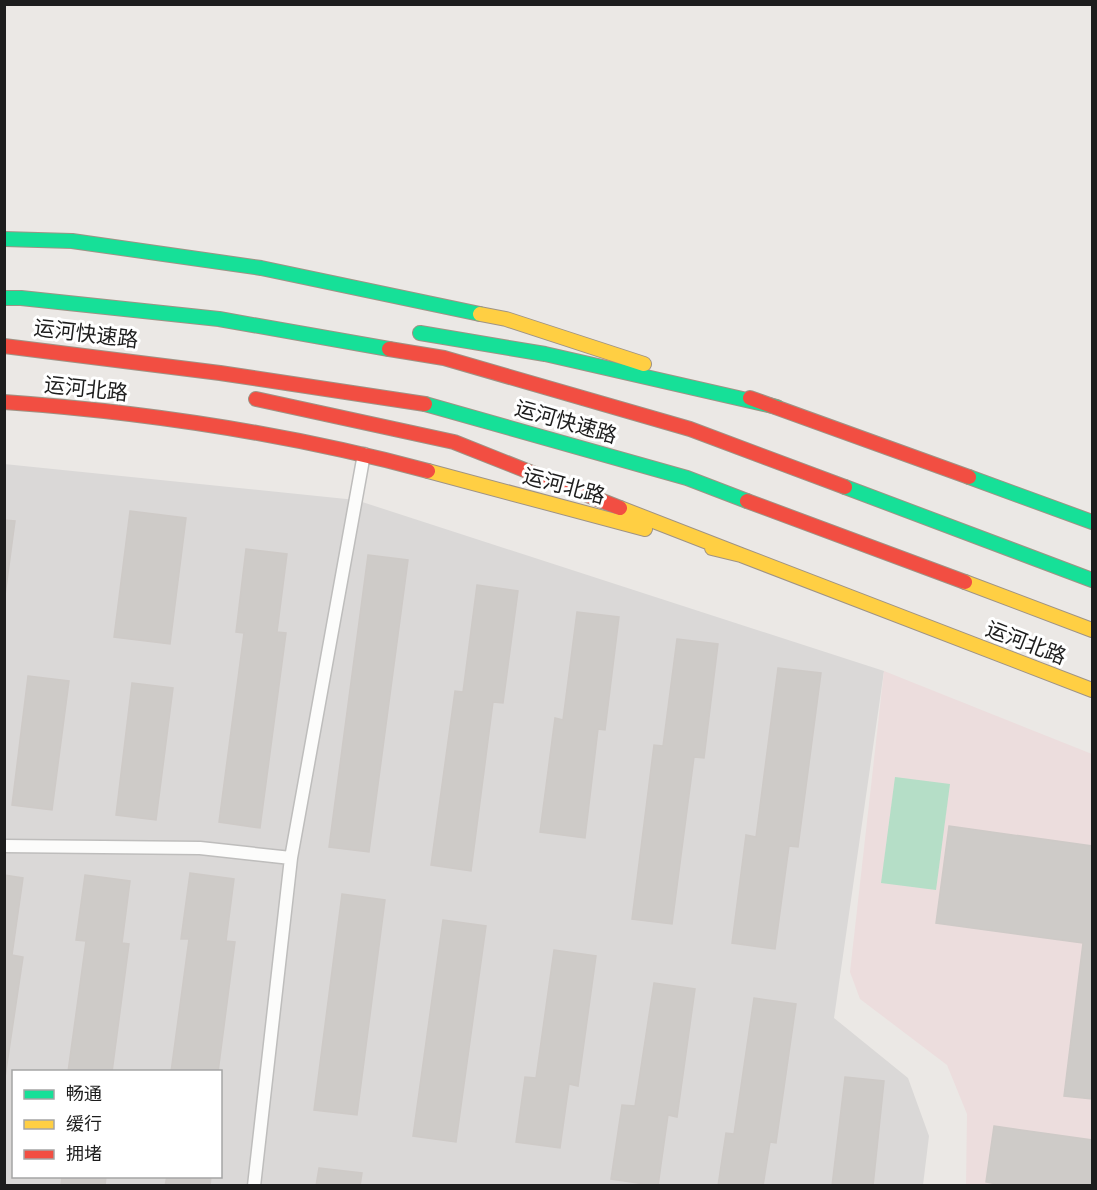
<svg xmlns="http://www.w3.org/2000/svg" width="1097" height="1190" viewBox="0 0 1097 1190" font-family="Jost,'Noto Sans SC',sans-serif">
	<rect width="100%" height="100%" fill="#ebe8e5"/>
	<path fill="#dad8d7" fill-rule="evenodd" d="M4 464 356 500 884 671 834 1018 908 1078 929 1136 923 1185H5ZM14 1072H220V1176H14Z"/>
	<path fill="#ecdddd" d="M884 671 1092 754V1185H966L967 1114 947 1065 860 999 850 972Z"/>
	<path fill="#b5dec7" d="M895 777 950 784 936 890 881 883Z"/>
	<path fill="#cecbc8" stroke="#cecac7" stroke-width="1.5" d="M130 511 186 518 170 644 114 637Z
		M4 520 15 521 4 603Z
		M246 549 287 554 277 632 286 633 260 828 219 822 244 633 236 632Z
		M368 555 408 560 369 852 329 847Z
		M477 585 518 591 503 703 493 702 471 871 431 865 455 691 463 692Z
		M577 612 619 617 605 730 598 729 585 838 540 832 555 718 563 720Z
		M677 639 718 644 704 758 694 757 672 924 632 919 654 745 663 746Z
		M778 668 821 673 798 847 789 846 775 949 732 943 746 835 756 837Z
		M28 676 69 681 52 810 12 805Z
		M132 683 173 688 156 820 116 815Z
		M949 826 1092 846V1099L1064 1096 1083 943 936 923Z
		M190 873 234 879 226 941 235 942 218 1072H171L189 939H181Z
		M4 875 23 878 12 955 23 957 4 1084Z
		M85 875 130 881 122 943 129 944 112 1072H68L86 941 76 940Z
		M342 894 385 900 357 1115 314 1110Z
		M443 920 486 926 456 1142 413 1136Z
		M554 950 596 956 578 1086 569 1084 560 1148 516 1142 525 1077 536 1078Z
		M654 983 695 989 677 1117 668 1115 658 1186 611 1179 622 1105 635 1106Z
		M754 998 796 1004 776 1143 770 1142 763 1186H718L726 1133 734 1134Z
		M845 1077 884 1081 873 1186H832Z
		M994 1126 1092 1140V1186H1007L986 1182Z
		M319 1168 362 1173 360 1186H316Z
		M62 1176H106L105 1186H61Z
		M167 1176H211L210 1186H165Z"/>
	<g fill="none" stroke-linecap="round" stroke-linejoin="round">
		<defs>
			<path id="lane" d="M4 846 200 848 291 858
				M254 1186 291 858 364 454"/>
			<path id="fast" d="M4 239 72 241 261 268 480 314
				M4 298H21L219 319 389 349
				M420 333 545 354 777 407
				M425 404 687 478 747 501
				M969 477 1092 522
				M845 487 1092 580"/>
			<path id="slow" d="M480 314 506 319 644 364
				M428 471 645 529
				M620 508 741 555
				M712 548 741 555 1092 690
				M965 582 1092 630"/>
			<path id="jam" d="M4 346 220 373 425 404
				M389 349 444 358 690 429 845 487
				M750 398 969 477
				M256 399 454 442 620 508
				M4 402C146 412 290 434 428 471
				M747 501 965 582"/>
		</defs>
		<use href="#lane" stroke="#bebdbc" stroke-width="15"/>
		<use href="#fast" stroke="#9f9385" stroke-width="16"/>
		<use href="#slow" stroke="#9f9385" stroke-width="16"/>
		<use href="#jam" stroke="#9f9385" stroke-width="16"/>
		<use href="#lane" stroke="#fcfcfb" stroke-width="12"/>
		<use href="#fast" stroke="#16e098" stroke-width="14"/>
		<use href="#slow" stroke="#ffcf43" stroke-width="14"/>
		<use href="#jam" stroke="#f24e42" stroke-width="14"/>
	</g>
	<g text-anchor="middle" stroke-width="6" stroke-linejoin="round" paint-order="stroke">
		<g font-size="21" fill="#1d1d1d" stroke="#fff">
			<text transform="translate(86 334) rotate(7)" y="7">运河快速路</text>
			<text transform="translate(86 389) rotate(6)" y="7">运河北路</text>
			<text transform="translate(566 422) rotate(16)" y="7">运河快速路</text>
			<text transform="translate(564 486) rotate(15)" y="7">运河北路</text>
			<text transform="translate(1026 643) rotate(21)" y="7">运河北路</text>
		</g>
	</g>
	<rect width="1097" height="1190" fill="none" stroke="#1d1d1d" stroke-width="12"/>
	<rect x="12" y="1070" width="210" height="108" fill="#ffffff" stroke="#a5a5a5" stroke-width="1.5"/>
	<rect x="24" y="1090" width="30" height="9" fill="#16e098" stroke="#a5a5a5" stroke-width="1.5"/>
	<text x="66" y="1100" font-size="18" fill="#1d1d1d">畅通</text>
	<rect x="24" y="1120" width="30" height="9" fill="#ffcf43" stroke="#a5a5a5" stroke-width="1.5"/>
	<text x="66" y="1130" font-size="18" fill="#1d1d1d">缓行</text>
	<rect x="24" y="1150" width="30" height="9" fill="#f24e42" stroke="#a5a5a5" stroke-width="1.5"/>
	<text x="66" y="1160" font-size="18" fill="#1d1d1d">拥堵</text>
</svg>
